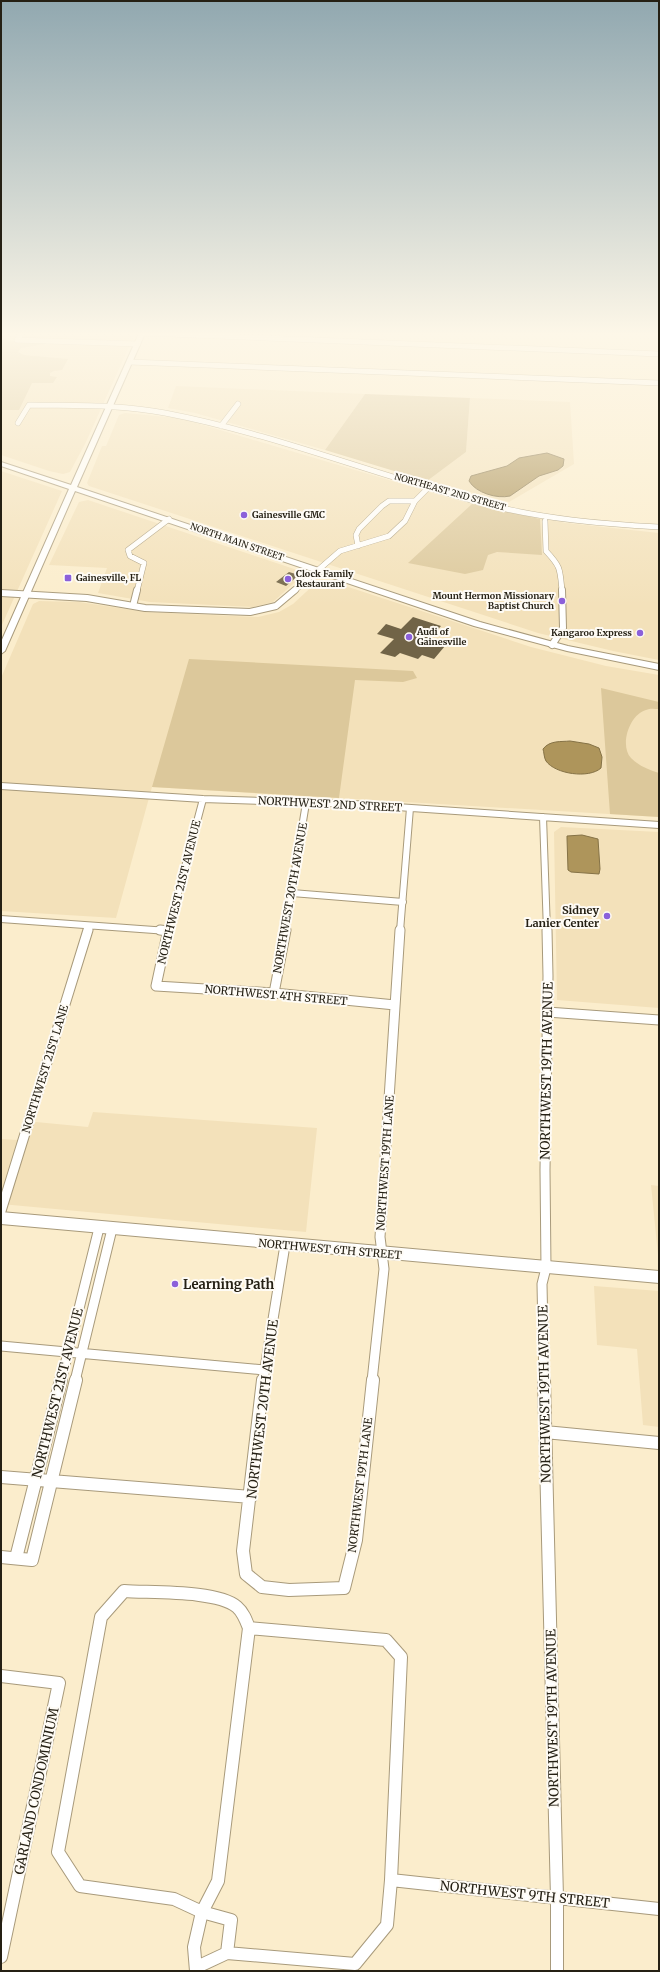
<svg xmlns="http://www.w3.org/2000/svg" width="660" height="1972" viewBox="0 0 660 1972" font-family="Merriweather,serif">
	<rect width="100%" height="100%" fill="#fbedcc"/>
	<path fill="#f3e1ba" d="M1 331H136L86 442 70 472 63 474 49 471 1 455Z
		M176 386 365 394 325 450 195 413 168 408Z
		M470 398 570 402 574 464 509 502 427 481 466 452Z
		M125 413 178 418 210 427 453 499 497 510 566 523 659 533V660L613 651 538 633 89 486 87 483 102 446H106L119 415Z
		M1 471 62 491 1 627Z
		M88 500 300 571 303 575 273 602 253 607 150 602 98 593 107 568 49 565 79 502Z
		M319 580H327L531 647 606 666 659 675V817L152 787 116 918 1 911V678L33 604 39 601 79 602 146 612 258 617 279 612 293 604Z
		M561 827 659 832V1008L557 1000 554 832Z
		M93 1112 317 1128 306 1232 1 1204V1139L17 1140 36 1122 88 1127Z
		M651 1185 659 1186V1265Z
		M594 1286 659 1291V1427L643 1425 637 1349 597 1345Z"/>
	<path fill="#dcc89b" d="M1 338 10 341 56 342 21 348 18 352 24 355 68 359 62 370 54 371 50 373V376L57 377 53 383H32L19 410H1Z
		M365 394 470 398 466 452 427 481 325 450Z
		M472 504 540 519 542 555 497 552 488 555 483 570 465 574 408 563Z
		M189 659 413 671 417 678 403 682 355 680 339 798 152 787Z
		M601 688 659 702V709C655 709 650 708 646 710 630 714 619 745 631 758 639 766 649 770 659 773V817L610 814Z"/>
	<path fill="#ae955b" stroke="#857246" d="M547 453 564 459 563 466 558 470 539 476 510 496C497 499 476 493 469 481L471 476 507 466 519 458Z
		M570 741 589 744 599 748 602 757 601 768C589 779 555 774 546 761 544 758 544 752 543 749 550 740 561 742 570 741Z
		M582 835 598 839 600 869 599 874 571 872 568 870 567 838V836Z"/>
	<path fill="#716447" d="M289 572 299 575 286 586 276 582Z
		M413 617 441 626 428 640 445 646 434 659 422 655 418 659 400 653 395 657 380 653 394 639 377 634 386 624 401 629Z"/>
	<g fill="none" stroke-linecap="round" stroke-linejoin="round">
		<defs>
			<path id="street-far3" d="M23 331 17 340 138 344
				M143 333 659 354
				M130 362 659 383
				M18 423 29 405C74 406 120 404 165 413 275 434 380 477 489 505 545 519 602 524 659 527
				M221 426 238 404
				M545 521 546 551C561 567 560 569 562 591
				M358 546 356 535 359 529 382 506 389 501H415
				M137 591 144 563 130 556 128 550 169 519
				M294 591 340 551 389 536 405 521 415 501 429 487"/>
			<path id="street-far2" d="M1 593 87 598 145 608 250 612 276 606 295 590
				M133 606 137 590
				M552 645 563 628 562 590
				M1 786 203 799 353 804 659 825
				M543 817 547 931
				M292 893 403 902
				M1 919 168 931
				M88 931 89 927
				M168 931 203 799
				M285 931 306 803
				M400 931 410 808"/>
			<path id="street-far1" d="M160 930 168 931
				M168 930 156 986 274 993 395 1005
				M274 993 286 930
				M547 1012 659 1020
				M1 1211 88 930
				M1 1346 264 1370
				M61 1381 99 1228
				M75 1381 112 1229
				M263 1381 285 1245
				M372 1381 384 1269 380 1237 400 930
				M544 1381 542 1284 546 1268 545 1170 548 976 547 930"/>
			<path id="street" d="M263 1380 243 1551 246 1574 262 1587 289 1590 344 1588 356 1540 373 1380
				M544 1380 557 1898V1971
				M545 1432 659 1443
				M1 1477 251 1497
				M1 1557 32 1560 76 1380
				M16 1558 61 1380
				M124 1591C151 1593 217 1590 237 1607 243 1612 246 1620 249 1628L218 1881 202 1912 174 1899 80 1886 58 1852 101 1617Z
				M1 1676 59 1683 1 1957
				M391 1880 659 1909
				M227 1953 355 1964 387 1925 391 1880 401 1657 386 1640 249 1628
				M196 1971 194 1947 202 1912 231 1920 227 1953 197 1967"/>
			<path id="secondary" d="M140 331H146L77 487 480 622 568 646 659 664V670L567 651 474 626 75 491 5 651 1 654V642L69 489 1 466V462L71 485Z
				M1 1212 659 1271V1283L1 1224Z"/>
		</defs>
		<use href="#street-far3" stroke="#a89a7b" stroke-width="6"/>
		<use href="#street-far2" stroke="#a89a7b" stroke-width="8"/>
		<use href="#street-far1" stroke="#a89a7b" stroke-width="11"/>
		<use href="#street" stroke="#a89a7b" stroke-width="14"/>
		<use href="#secondary" stroke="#a89a7b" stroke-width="2"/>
		<use href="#street-far3" stroke="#fff" stroke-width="5"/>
		<use href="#street-far2" stroke="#fff" stroke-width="6"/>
		<use href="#street-far1" stroke="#fff" stroke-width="9"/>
		<use href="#street" stroke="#fff" stroke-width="12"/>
		<use href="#secondary" fill="#fff" fill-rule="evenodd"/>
	</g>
	<linearGradient id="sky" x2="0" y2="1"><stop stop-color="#91a8b0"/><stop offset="0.55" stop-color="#fdf7e8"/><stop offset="1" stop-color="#fdf7e8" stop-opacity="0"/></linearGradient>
	<rect width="660" height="607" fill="url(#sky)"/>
	<g fill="#8b60da" stroke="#fefbf5" stroke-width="1.5">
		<circle cx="244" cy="515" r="4"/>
		<rect x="64" y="574" width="8" height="8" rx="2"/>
		<circle cx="288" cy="579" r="4"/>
		<circle cx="562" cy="601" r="4"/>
		<circle cx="640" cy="633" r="4"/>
		<circle cx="409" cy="637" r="4"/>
		<circle cx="607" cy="916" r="4"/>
		<circle cx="175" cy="1284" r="4"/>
	</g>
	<g text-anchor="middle" stroke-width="4" stroke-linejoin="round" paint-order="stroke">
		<g font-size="9" fill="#252014" stroke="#fefbf5">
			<text transform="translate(450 492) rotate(16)" y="3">NORTHEAST 2ND STREET</text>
			<text transform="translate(237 542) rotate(19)" y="3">NORTH MAIN STREET</text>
		</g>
		<g font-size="9" font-weight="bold" fill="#252014" stroke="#fefbf5" text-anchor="start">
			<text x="252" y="518">Gainesville GMC</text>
			<text x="296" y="577">Clock Family<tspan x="296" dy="10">Restaurant</tspan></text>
			<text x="76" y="581">Gainesville, FL</text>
			<text x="554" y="599" text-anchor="end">Mount Hermon Missionary<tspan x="554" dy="10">Baptist Church</tspan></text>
			<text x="417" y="635">Audi of<tspan x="417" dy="10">Gainesville</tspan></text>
			<text x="632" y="636" text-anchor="end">Kangaroo Express</text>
		</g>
		<g font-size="11" fill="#252014" stroke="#fefbf5">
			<text transform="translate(330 804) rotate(3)" y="4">NORTHWEST 2ND STREET</text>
			<text transform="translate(179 892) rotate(-76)" y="4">NORTHWEST 21ST AVENUE</text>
			<text transform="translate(290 898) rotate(-80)" y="4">NORTHWEST 20TH AVENUE</text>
			<text transform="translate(276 995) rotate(5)" y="4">NORTHWEST 4TH STREET</text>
			<text transform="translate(45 1069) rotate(-73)" y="4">NORTHWEST 21ST LANE</text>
			<text transform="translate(385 1163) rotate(-86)" y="4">NORTHWEST 19TH LANE</text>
			<text transform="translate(330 1249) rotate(5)" y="4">NORTHWEST 6TH STREET</text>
			<text transform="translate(360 1485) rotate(-83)" y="4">NORTHWEST 19TH LANE</text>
		</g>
		<g font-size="11" font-weight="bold" fill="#252014" stroke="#fefbf5" text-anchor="end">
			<text x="599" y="914">Sidney<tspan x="599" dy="13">Lanier Center</tspan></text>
		</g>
		<g font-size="13" fill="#252014" stroke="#fefbf5">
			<text transform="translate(546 1071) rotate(-89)" y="5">NORTHWEST 19TH AVENUE</text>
			<text transform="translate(57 1393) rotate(-76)" y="5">NORTHWEST 21ST AVENUE</text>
			<text transform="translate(544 1394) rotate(-91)" y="5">NORTHWEST 19TH AVENUE</text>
			<text transform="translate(262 1409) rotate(-83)" y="5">NORTHWEST 20TH AVENUE</text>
			<text transform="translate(552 1718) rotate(-91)" y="5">NORTHWEST 19TH AVENUE</text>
			<text transform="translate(36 1791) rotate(-78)" y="5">GARLAND CONDOMINIUM</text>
			<text transform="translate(525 1894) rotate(6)" y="5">NORTHWEST 9TH STREET</text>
		</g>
		<g font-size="13" font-weight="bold" fill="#252014" stroke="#fefbf5" text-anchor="start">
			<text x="183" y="1289">Learning Path</text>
		</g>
	</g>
	<rect width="660" height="1972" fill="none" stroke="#252014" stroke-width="4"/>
</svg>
